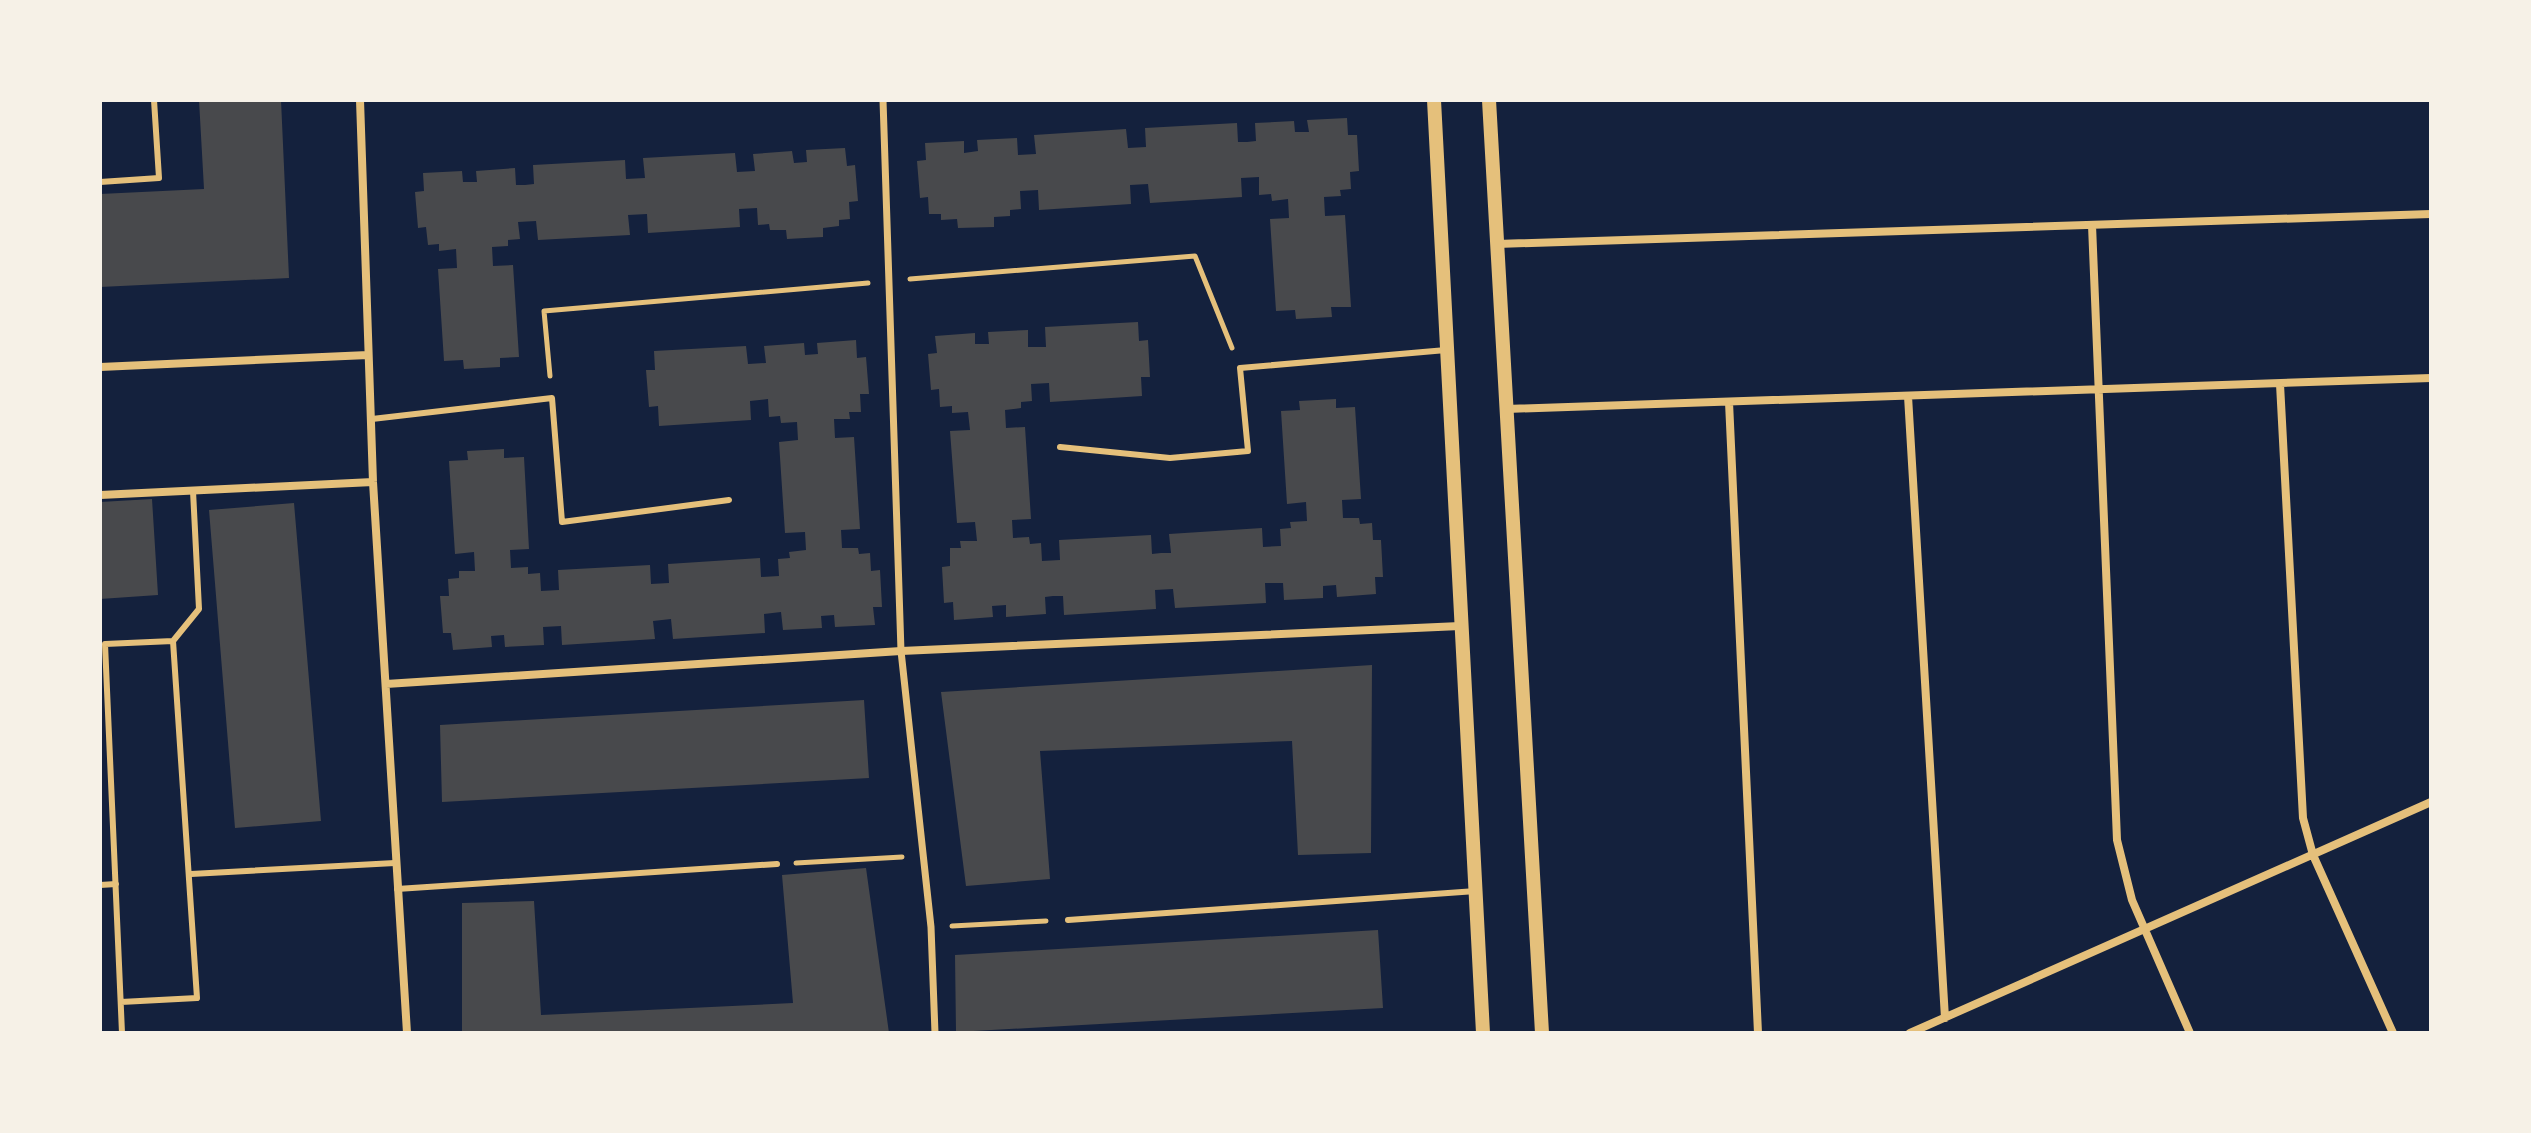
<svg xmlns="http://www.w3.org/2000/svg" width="2531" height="1133" viewBox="0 0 2531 1133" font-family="'DM Sans',sans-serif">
	<rect width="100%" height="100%" fill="#14213d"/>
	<path fill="#48494c" d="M199 100H281L289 278 100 287V194L204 189Z
		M1347 118 1348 135H1357L1359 171 1350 172 1351 189 1340 190 1341 196 1324 197 1325 216 1345 215 1351 307H1331L1332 317 1296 319 1295 310 1276 311 1270 219 1289 218 1288 199 1272 201 1271 194 1259 195V177L1241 178 1242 197 1150 203 1148 184 1130 185 1131 204 1039 210 1038 190 1020 191 1021 209 1010 210V216L994 217V227L958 228 957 219 941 220V214H929L928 197 920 198 917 161 926 160 925 143 964 141V153L978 151 977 140 1017 138 1018 155 1036 154 1034 135 1126 129 1128 148 1146 147 1145 128 1237 123 1238 142H1247L1256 141 1255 123 1294 121 1295 132H1309L1307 120Z
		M845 148 847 166 855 165 858 201 849 202 850 219 839 220V226L823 228V237L787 239 786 230H770L769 224 758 225 757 208 739 209 740 227 648 233 647 214 628 215 630 235 538 240 536 221 518 222 520 239 508 240V246L492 247 493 266 513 265 519 357 500 358V367L464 369 463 360 444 361 438 269 457 268 456 249 439 251V244L428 245 426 227 418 228 415 192 424 191 423 173 462 171 463 182H477L476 171 515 168 516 185H525L534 184 533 165 625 160 626 179 645 178 643 158 735 153 737 172 755 171 753 154 792 151 794 163 807 162 806 150Z
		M1138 322 1139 341 1148 340 1150 377H1141L1142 396 1050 402 1049 383 1031 384 1032 401 1021 402V408L1005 410 1006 428 1025 427 1031 519 1012 520 1013 538 1029 537 1030 544 1041 543 1042 561 1060 560 1059 540 1151 535 1152 554 1161 553H1171L1169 534 1262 528 1263 547 1281 546 1280 529 1291 528 1290 522 1307 521 1306 502 1287 504 1281 411 1300 410 1299 401 1336 399V408L1355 407 1361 499 1342 500 1343 518H1359L1360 524 1372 523 1373 540H1381L1383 577H1375L1376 594 1337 597 1336 585 1323 586V598L1284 600 1283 583H1265L1266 603 1175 608 1173 589 1155 590 1156 609 1064 615 1063 596H1053L1045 597 1046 614 1006 617V605L992 606 993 617 954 620 953 602 944 603 942 567 950 566V548H961L960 541H977L975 522 957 523 950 431 970 430 968 412 952 413V406L940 407 939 389 931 390 928 354 937 353 935 336 975 333V344H989L988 332 1028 330V347H1046L1045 327Z
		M856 340 857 358 866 357 869 394H860L861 412H849L850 419H834L835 438 854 437 860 529 841 530 842 548H858L859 554 870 553 871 571 880 570 882 607H873L875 625 835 627 834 615 821 616 822 628 783 630 781 612 764 614 765 633 673 639 671 619 653 621 655 639 562 645 561 626 543 627 544 645 505 647 504 635 491 636 492 647 453 650 451 633H443L440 596H449L448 579 459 578V571H475L474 552 455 554 449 461 468 460 467 451 504 449V458L524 457 529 549 510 550 511 568 528 567V574L540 573 541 591 559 590 558 570 650 565 651 584 669 583 668 564 760 558 761 577 779 576 778 559 790 558 789 552 806 550 805 532 785 533 779 442 798 440 797 422 781 423 780 416 769 417 768 399 750 401 751 420 659 426 658 406 649 407 646 370H655L654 351 746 346 748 364 766 363 764 346 804 343 805 355 818 354 817 343Z
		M152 499 158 595 100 599V502Z
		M294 503 321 821 235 828 209 510Z
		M1372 665 1371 853 1298 855 1292 741 1040 751 1050 879 966 886 941 692Z
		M864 700 869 778 442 802 440 725Z
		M866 868 889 1033H462V903L534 901 541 1015 793 1003 782 875Z
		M1378 930 1383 1008 956 1032 955 955Z"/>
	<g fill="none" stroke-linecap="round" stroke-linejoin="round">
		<path stroke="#e5c07b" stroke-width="5" d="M910 279 1195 256 1232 348
			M550 376 544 311 868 283
			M796 863 902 857
			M952 926 1046 921"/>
		<path stroke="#e5c07b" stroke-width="6" d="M100 182 159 178 154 100
			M372 419 552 398 562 522 729 500
			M1060 447 1170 458 1248 451 1240 368 1446 350
			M191 874 395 863
			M100 885 116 884
			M397 889 777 864
			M1068 920 1476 891
			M121 1002 197 998 173 641 199 609 193 491
			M122 1033 105 644 173 641"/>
		<path stroke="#e5c07b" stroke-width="7" d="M883 100 901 651 931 927 935 1033"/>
		<path stroke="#e5c07b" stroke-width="8" d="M360 100 373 482 407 1033
			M2092 225 2117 840 2132 900 2190 1033
			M1497 244 2431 214
			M100 367 368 355
			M2280 384 2303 818 2313 855 2393 1033
			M1908 396 1945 1018
			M1729 402 1758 1033
			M1507 409 2431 378
			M100 495 373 482
			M386 684 901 651 1460 626
			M1910 1033 2431 802"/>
		<path stroke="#e5c07b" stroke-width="14" d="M1434 100 1483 1033
			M1489 100 1542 1033"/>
	</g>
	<rect width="2531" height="1133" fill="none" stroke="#f6f1e7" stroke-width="204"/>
</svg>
